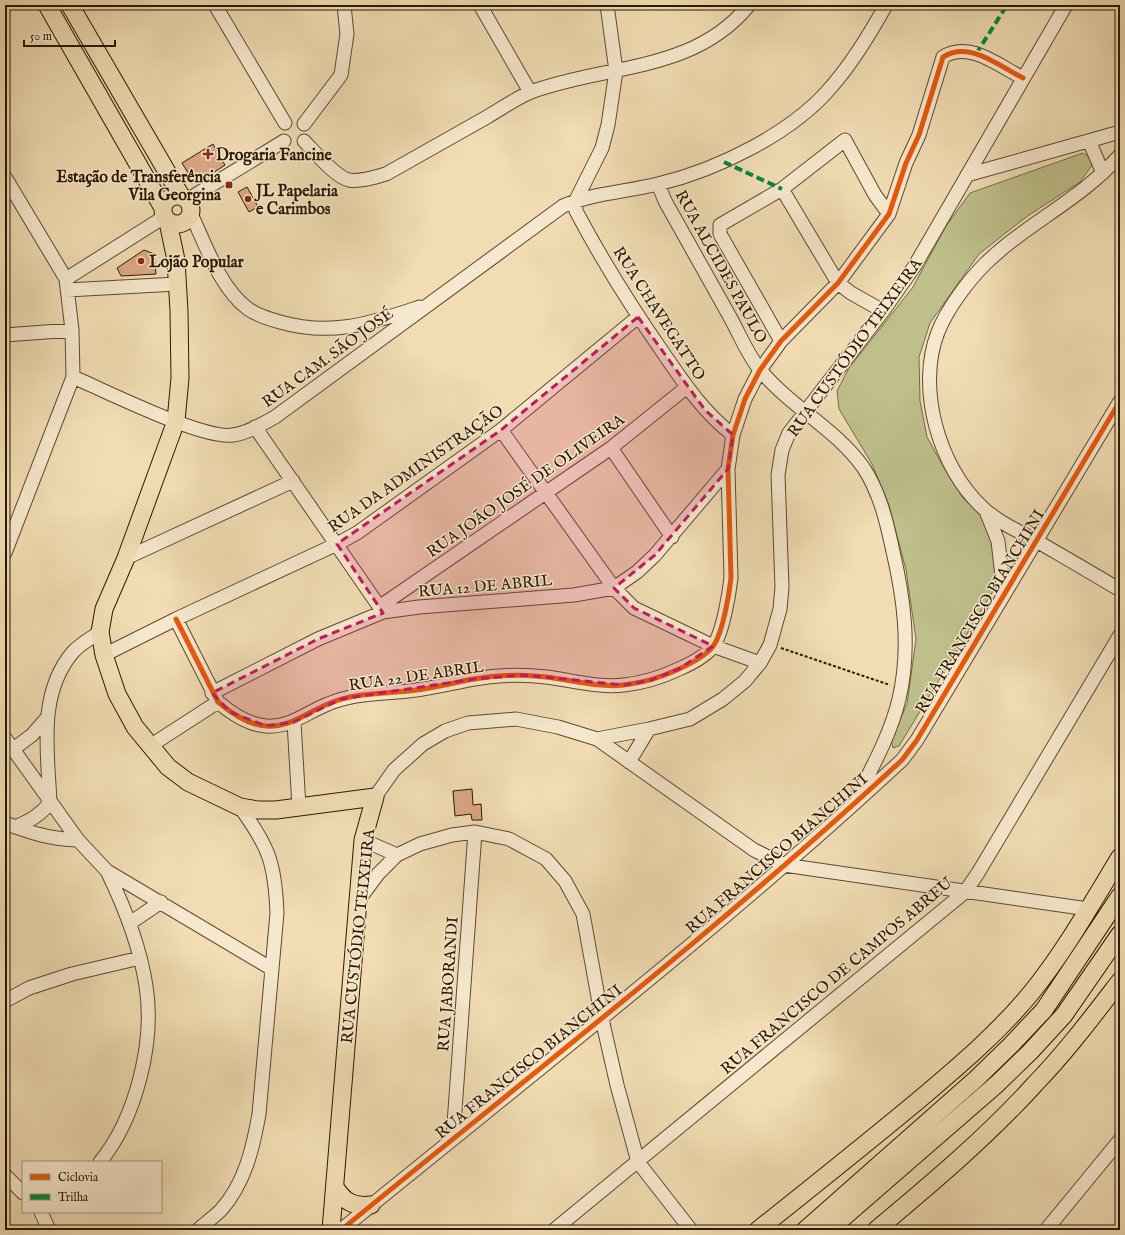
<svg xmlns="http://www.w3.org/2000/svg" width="1125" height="1235" viewBox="0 0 1125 1235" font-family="'IM FELL English',serif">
	<rect width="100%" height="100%" fill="#f1dcb3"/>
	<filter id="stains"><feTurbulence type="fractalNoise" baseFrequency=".005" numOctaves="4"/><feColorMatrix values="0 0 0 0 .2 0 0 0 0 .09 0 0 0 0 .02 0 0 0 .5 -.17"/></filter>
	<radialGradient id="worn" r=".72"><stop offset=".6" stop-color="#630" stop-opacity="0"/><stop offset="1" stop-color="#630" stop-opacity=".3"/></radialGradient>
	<path fill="#bebf8a" stroke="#746c46" d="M1083 153 1095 161 1080 182 1026 217 979 254 930 323 919 357 920 401 927 437 944 468 963 498 996 531 1001 578 899 746 893 748 891 739 907 704 916 639 906 570 889 505 872 464 839 409 837 391 849 368 913 287 946 226 970 193Z"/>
	<path fill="#dca785" stroke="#291903" d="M213 144 225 165 201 181 192 179 182 163Z
		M247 187 258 207 249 212 238 192Z
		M144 250 154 254 156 274 121 276 117 268Z
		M472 789 473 805 481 804 482 820H472L471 814 455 816 453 791Z"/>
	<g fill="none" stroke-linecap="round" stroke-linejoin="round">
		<defs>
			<path id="minor" d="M215 5 285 123
				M480 5 530 92
				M607 5 616 71 608 125 602 148 576 200V211C602 260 632 308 664 354 684 383 704 413 733 435
				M304 124 341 75 347 34 344 5
				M304 141C314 151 335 177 349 180 361 182 375 177 386 174 420 155 453 136 487 117 501 109 516 98 531 92 606 64 694 73 749 5
				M1089 141 1103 173
				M1120 155C1082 199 1027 223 985 264 968 281 947 309 938 332 916 388 939 468 983 508 998 522 1018 531 1035 540 1064 557 1092 573 1120 590
				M967 175 1120 132
				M5 177 66 279 72 330 73 377 5 553
				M658 184 665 201C687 240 709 279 730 317 740 335 748 356 761 371 791 407 836 429 863 467 879 491 886 519 892 547 904 598 911 648 899 699 891 733 873 766 857 797
				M782 189 838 283 851 293 883 311
				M187 200 284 141
				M191 214C205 243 220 288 247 308 256 315 269 319 280 322 332 337 371 323 420 307
				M66 279 164 217
				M67 290 177 284
				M5 335 72 330
				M781 341 720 234V225L782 189 845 140 875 195 889 214
				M73 377C104 390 203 440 233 435 248 433 262 424 275 417L563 206C593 193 626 192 658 184 717 170 793 133 832 86 853 62 871 32 886 5
				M255 427 383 612
				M501 430 614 588 634 608 713 646 760 663
				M611 448 672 537
				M986 511 998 541 1004 594
				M126 558 293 481
				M379 607 611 448 687 387
				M176 619 218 702C231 713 249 725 266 726 290 728 307 712 328 704 353 693 381 694 408 691 430 689 452 683 474 679 497 675 522 674 546 677 572 680 598 688 624 685 643 683 662 677 679 669 690 664 707 656 714 645 723 631 729 595 731 578L728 469 733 435 745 399 760 370 781 341 838 283 889 214 906 163 919 135 943 57C969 40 999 66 1023 78
				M104 655 176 619 337 544 357 533 501 430 638 317
				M212 693 318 639 383 612 419 607 574 595 614 588 637 572 655 555 728 469
				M294 722 299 807
				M5 738 78 840 107 871 272 969
				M597 739 754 850 784 865 1088 909
				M150 746 218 702
				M12 750 32 735 46 719
				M629 762 649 729
				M375 797 394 770 423 744 445 731 468 723 516 719 558 727 597 739 649 729 690 719 723 699 745 681 760 663 770 645 780 609 782 587 778 475 782 450 789 433 883 311 914 267 1066 5
				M5 823C31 833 50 839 78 840
				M15 827C30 821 40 815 50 803 48 753 37 694 73 652 80 644 91 638 100 632
				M363 840 397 855
				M358 901 378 874 397 855 420 844 452 835 475 832 509 839 546 859 565 881 583 914 602 1019 617 1085 638 1162 691 1230
				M130 923 161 902
				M5 1001 29 988 72 974 140 958
				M453 1138 475 832
				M100 1162C136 1118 155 1042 146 986 140 946 125 908 107 871
				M5 1175 23 1193
				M41 1212 49 1230
				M198 1230C205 1223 214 1217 221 1210 245 1183 253 1148 259 1114L277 913C275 863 269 847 240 807
				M341 1230C529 1076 723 926 902 760L917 740 1120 401
				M554 1230 965 892 978 873 1120 635
				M1046 1230 1120 1140"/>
			<path id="major" d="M47 5 163 208
				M70 5 181 196
				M163 210a14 14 0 1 1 28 0a14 14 0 1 1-28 0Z
				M168 222 176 260 179 311 180 378 176 421 126 558 104 609 100 632 104 655 117 694 135 727 168 767 188 782 240 807 258 810H276L375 797 363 840 331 1230
				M335 1187C344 1202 354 1207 371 1205
				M758 1230C812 1187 866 1144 920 1099 959 1066 998 1033 1031 993 1065 951 1092 903 1120 857
				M805 1230 976 1079 1011 1045 1044 1010 1120 896
				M829 1230 997 1084 1030 1052 1064 1015 1120 934
				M876 1230C931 1184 987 1137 1035 1084 1066 1052 1093 1016 1120 981"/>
		</defs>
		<use href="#minor" stroke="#5b4a2f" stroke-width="15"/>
		<use href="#major" stroke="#291903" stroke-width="19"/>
		<path stroke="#291903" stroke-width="2" stroke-dasharray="3 2" stroke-linecap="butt" d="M781 648 890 685"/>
		<use href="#minor" stroke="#f6e8ce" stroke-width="13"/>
		<use href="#major" stroke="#f1dcb3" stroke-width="17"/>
		<path stroke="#00873e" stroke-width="4" stroke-dasharray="8 4" stroke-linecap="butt" d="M976 54 1007 5
			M724 162 782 189"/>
		<defs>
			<path id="cycleway" d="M176 619 218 702C231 713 249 725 266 726 290 728 307 712 328 704 353 693 381 694 408 691 430 689 452 683 474 679 497 675 522 674 546 677 572 680 598 688 624 685 643 683 662 677 679 669 690 664 707 656 714 645 723 631 729 595 731 578L728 469 733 435 745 399 760 370 781 341 838 283 889 214 906 163 919 135 943 57C969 40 999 66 1023 78
				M341 1230C529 1076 723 926 902 760L917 740 1120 401"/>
		</defs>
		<use href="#cycleway" stroke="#f6e8ce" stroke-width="8"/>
		<use href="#cycleway" stroke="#e8590c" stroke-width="5"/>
	</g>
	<path fill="#c2185b" fill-opacity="0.2" stroke="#c2185b" stroke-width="3" stroke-dasharray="8 5" stroke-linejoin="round" d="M638 317 705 410 733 435 728 469 655 555 614 588 634 608 713 646 679 669 651 680 624 685 523 675 475 679 341 699 294 722 266 726 230 712 212 693 318 639 383 613 337 544 501 430Z"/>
	<g fill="#8f2418" stroke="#f6e8ce" stroke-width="1.5">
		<path d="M206 148h4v4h4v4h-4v4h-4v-4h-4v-4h4z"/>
		<rect x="225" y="181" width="8" height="8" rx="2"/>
		<circle cx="248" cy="199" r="4"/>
		<circle cx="141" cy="261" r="4"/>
	</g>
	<g text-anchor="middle" stroke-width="3" stroke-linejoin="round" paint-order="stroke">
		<g font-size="16" font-weight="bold" fill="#291903" stroke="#f6e8ce" text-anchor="start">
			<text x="216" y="160">Drogaria Fancine</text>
			<text x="221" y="182" text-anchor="end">Estação de Transferência<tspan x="221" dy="18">Vila Georgina</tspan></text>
			<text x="256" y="196">JL Papelaria<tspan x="256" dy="18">e Carimbos</tspan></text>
			<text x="149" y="267">Lojão Popular</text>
		</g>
		<g font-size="16" fill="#291903" stroke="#f6e8ce">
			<text transform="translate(722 266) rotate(61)" y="6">RUA ALCIDES PAULO</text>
			<text transform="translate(660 313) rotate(57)" y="6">RUA CHAVEGATTO</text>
			<text transform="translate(854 347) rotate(-54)" y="6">RUA CUSTÓDIO TEIXEIRA</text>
			<text transform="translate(327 357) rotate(-36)" y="6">RUA CAM. SÃO JOSÉ</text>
			<text transform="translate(415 468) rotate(-35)" y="6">RUA DA ADMINISTRAÇÃO</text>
			<text transform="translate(525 485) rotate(-35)" y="6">RUA JOÃO JOSÉ DE OLIVEIRA</text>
			<text transform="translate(485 585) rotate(-5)" y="6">RUA 12 DE ABRIL</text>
			<text transform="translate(979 611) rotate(-59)" y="6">RUA FRANCISCO BIANCHINI</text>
			<text transform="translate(416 675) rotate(-8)" y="6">RUA 22 DE ABRIL</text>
			<text transform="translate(776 853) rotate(-41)" y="6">RUA FRANCISCO BIANCHINI</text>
			<text transform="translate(357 936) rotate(-84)" y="6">RUA CUSTÓDIO TEIXEIRA</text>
			<text transform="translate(836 975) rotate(-40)" y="6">RUA FRANCISCO DE CAMPOS ABREU</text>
			<text transform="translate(447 984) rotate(-86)" y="6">RUA JABORANDI</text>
			<text transform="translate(528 1061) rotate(-39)" y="6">RUA FRANCISCO BIANCHINI</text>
		</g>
	</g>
	<rect width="1125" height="1235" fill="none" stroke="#f1dcb3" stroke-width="20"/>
	<rect x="6" y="6" width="1113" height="1223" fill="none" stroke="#291903" stroke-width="2"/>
	<rect x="10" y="10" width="1105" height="1215" fill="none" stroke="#291903"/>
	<rect x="22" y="1161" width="140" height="52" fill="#f6e8ce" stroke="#a4957d"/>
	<rect x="30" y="1174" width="20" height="6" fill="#e8590c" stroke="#a4957d"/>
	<text x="58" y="1181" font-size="12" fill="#291903">Ciclovia</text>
	<rect x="30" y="1194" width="20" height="6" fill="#00873e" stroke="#a4957d"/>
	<text x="58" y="1201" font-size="12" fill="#291903">Trilha</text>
	<path d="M24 40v6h91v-6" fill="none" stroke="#291903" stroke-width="2"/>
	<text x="30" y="40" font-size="12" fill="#291903" stroke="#f6e8ce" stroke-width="3" paint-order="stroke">50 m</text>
	<rect width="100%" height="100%" filter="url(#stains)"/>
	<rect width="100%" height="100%" fill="url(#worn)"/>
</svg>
